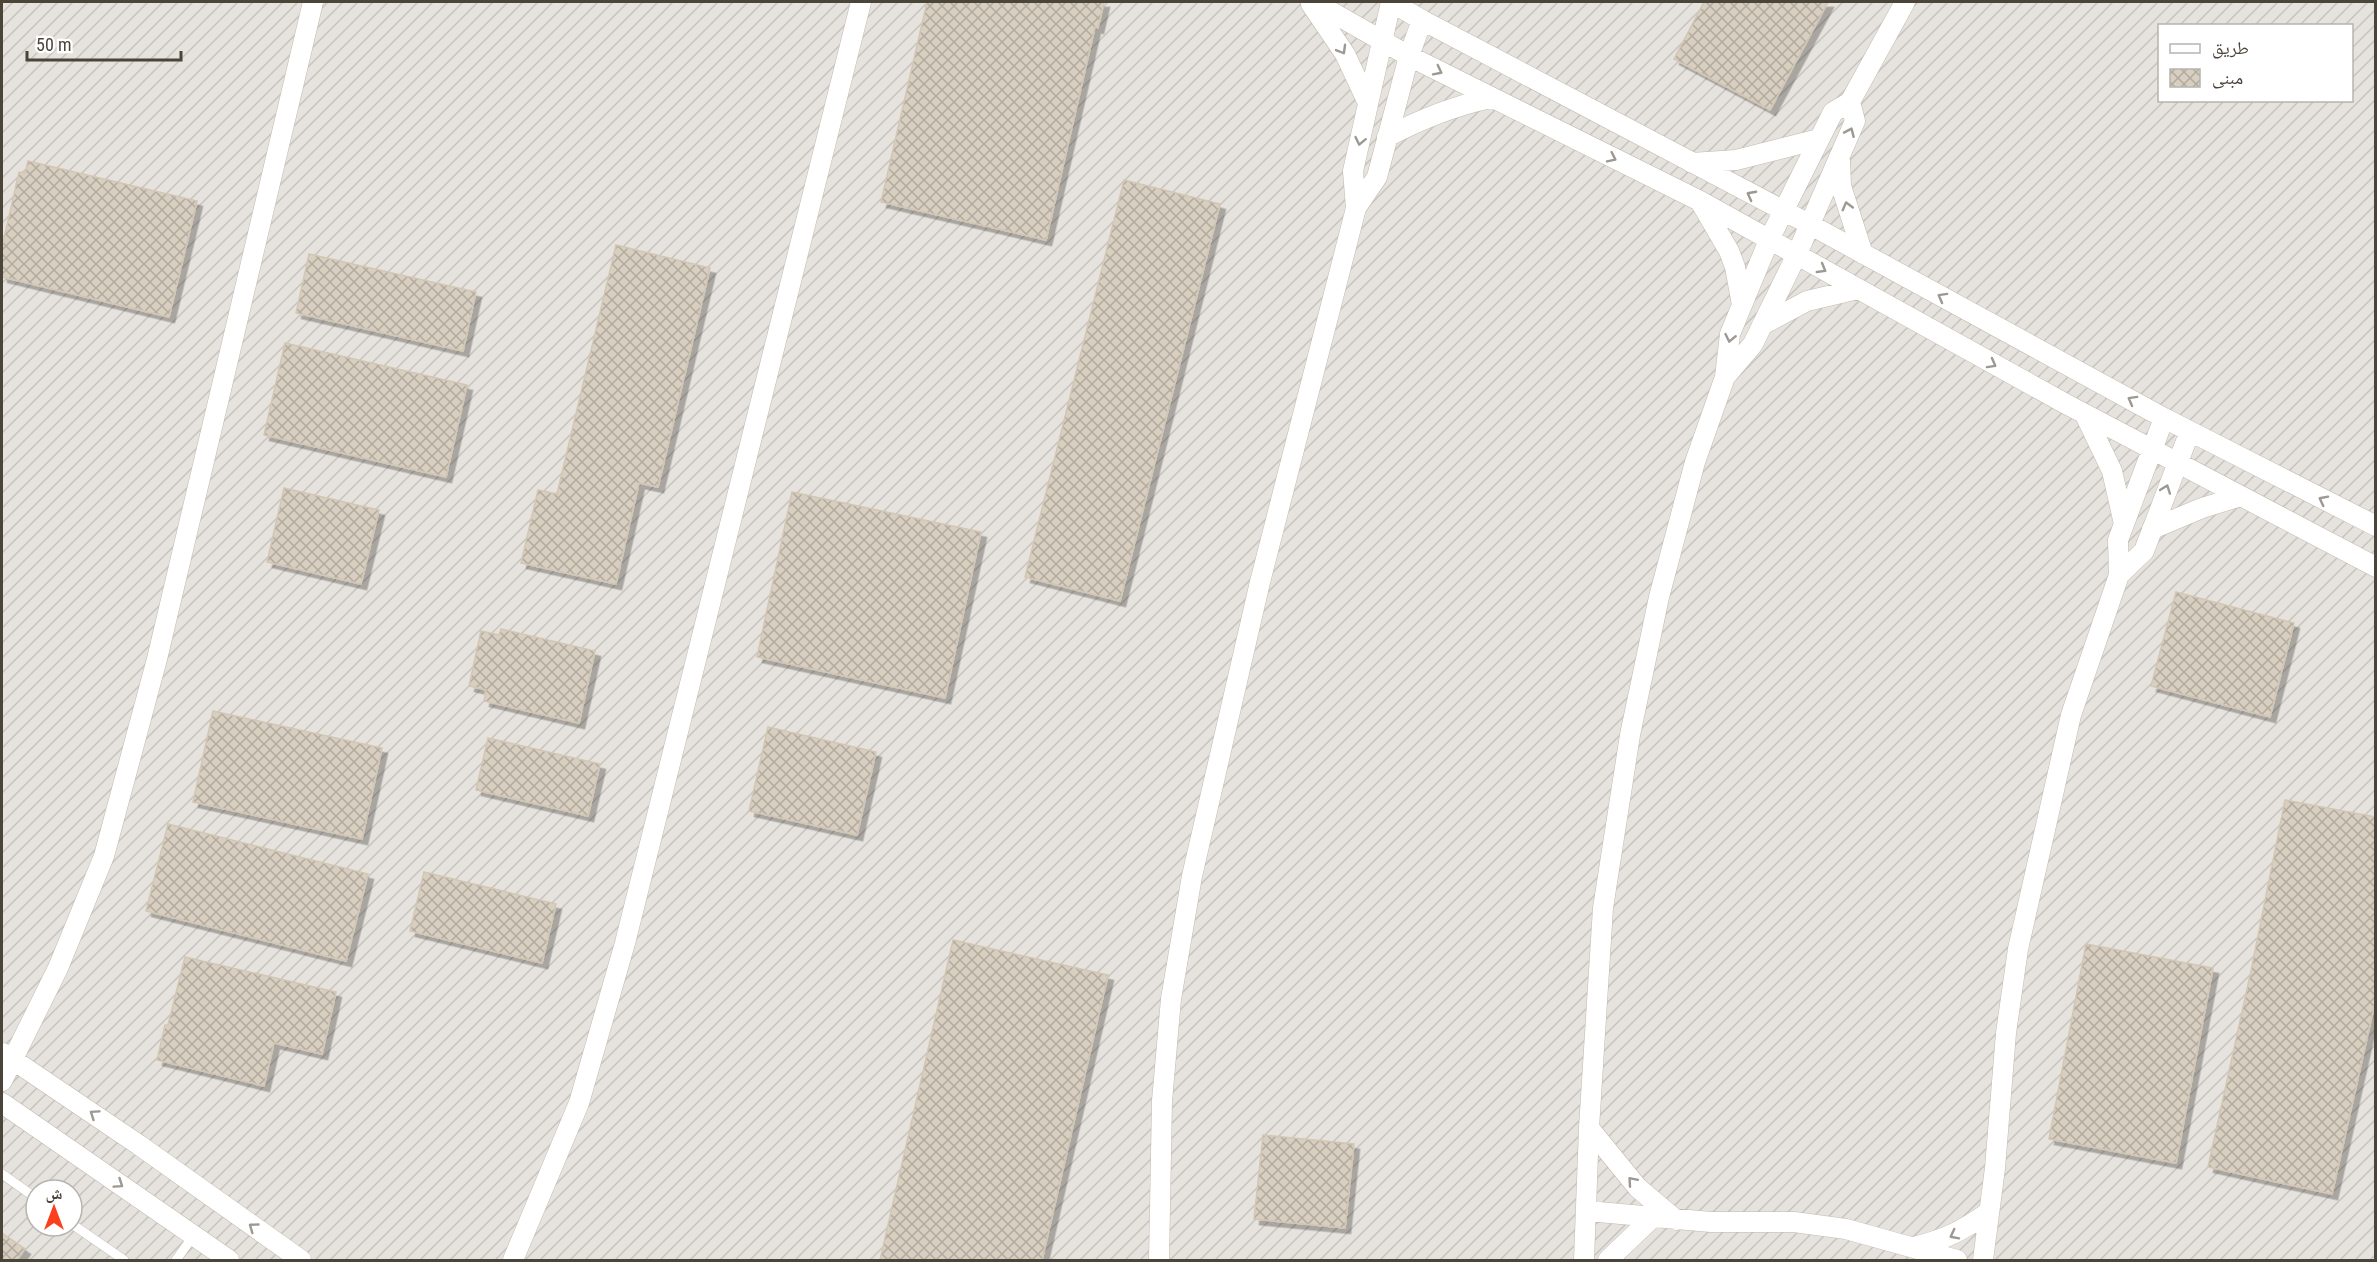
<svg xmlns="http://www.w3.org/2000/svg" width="2377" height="1262" viewBox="0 0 2377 1262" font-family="'Roboto Condensed','Noto Naskh Arabic',sans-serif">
	<defs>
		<pattern id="industrial-furrows" width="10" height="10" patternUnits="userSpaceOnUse" patternTransform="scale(1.5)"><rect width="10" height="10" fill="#e6e2dd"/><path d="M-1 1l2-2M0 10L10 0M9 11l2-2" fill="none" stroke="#c7c3be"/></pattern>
		<pattern id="building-cross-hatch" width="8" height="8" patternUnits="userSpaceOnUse" patternTransform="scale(1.5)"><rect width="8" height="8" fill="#d8cfc1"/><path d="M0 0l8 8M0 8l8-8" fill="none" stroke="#b1aa9e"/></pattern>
		<filter id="shadow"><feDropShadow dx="5.5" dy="5.5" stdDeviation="0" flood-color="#0004"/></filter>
	</defs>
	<rect width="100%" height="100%" fill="#f6f3ec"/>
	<path fill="url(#industrial-furrows)" fill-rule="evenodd" d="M2 2H2375V1260H2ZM2160 26H2352V100H2160ZM36 1190H72V1226H36Z"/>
	<path fill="url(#building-cross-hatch)" stroke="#d3c7b4" stroke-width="1.5" filter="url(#shadow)" d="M927 2H1104L1098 28 1095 27 1046 240 881 202Z
		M1704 2H1828L1770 110 1674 59Z
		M28 161 197 201 169 317 2 277V247L19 172 25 173Z
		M1124 180 1220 204 1120 601 1025 577Z
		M616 245 710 268 658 487 639 483 616 584 521 563 538 490 557 494Z
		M309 254 476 292 463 351 296 313Z
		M285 343 467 385 446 477 264 435Z
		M284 488 379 510 361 584 267 562Z
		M792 492 981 532 945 698 757 657Z
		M2176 592 2294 623 2270 717 2151 686Z
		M501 629 595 651 579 723 484 701 486 690 469 686 481 631 499 635Z
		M213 711 382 748 362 839 193 802Z
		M768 727 876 752 857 835 749 811Z
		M488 738 600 764 588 816 476 790Z
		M2285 800 2376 817V998L2332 1194 2208 1167 2251 971Z
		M168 824 368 874 346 961 146 911Z
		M424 872 556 904 542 963 410 931Z
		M953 940 1108 975 1042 1260H880Z
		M2086 944 2213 968 2176 1163 2049 1139Z
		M185 957 336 992 322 1054 274 1043 264 1086 157 1060 165 1025H168Z
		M1263 1135 1354 1144 1345 1228 1254 1219Z
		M2 1233 25 1249 17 1260H2Z"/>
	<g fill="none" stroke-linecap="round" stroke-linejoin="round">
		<defs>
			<path id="service" d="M2 1174 36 1198
				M72 1224 124 1260
				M176 1260 194 1235"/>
			<path id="minor" d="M1314 2 1409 56 1700 201 2066 404 2376 567
				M1391 2 1422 20 1809 224 2164 418 2376 526
				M1311 4 1345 54 1368 103
				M1387 137C1421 119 1453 106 1491 98
				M1840 161 1841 186 1863 254
				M1692 163 1736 160 1819 139
				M1701 203 1729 251 1735 267 1742 305
				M1356 208 1377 177 1409 56 1422 20
				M1762 325 1807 301 1858 289
				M1725 377 1753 344 1797 254 1855 121 1850 102
				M2085 415 2112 471 2124 524
				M2152 529 2202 508 2241 496
				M2119 575 2144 551 2190 431
				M3 1053 139 1145 301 1260
				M2 1081 58 968 104 856 157 659 313 2
				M2 1103 229 1260
				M1589 1128 1638 1188 1676 1220
				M1587 1211 1711 1222H1794L1846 1229 1957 1260
				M1914 1247C1946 1239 1962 1231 1989 1212
				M513 1260 579 1103 625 943 861 2
				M1159 1260 1162 1101 1171 999 1192 876 1260 582 1356 208 1353 171 1391 2
				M1584 1260 1589 1128 1603 908 1630 735 1659 597 1695 462 1725 377 1730 334 1769 240 1833 112 1850 102 1905 2
				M1608 1260 1652 1218
				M1983 1260 1995 1168 2006 1033 2018 949 2071 715 2119 575 2118 540 2164 418"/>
		</defs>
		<use href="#service" stroke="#c2bbae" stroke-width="10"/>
		<use href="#minor" stroke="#c2bbae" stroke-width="21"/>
		<use href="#service" stroke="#fff" stroke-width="9"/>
		<use href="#minor" stroke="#fff" stroke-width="20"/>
	</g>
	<defs><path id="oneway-chevron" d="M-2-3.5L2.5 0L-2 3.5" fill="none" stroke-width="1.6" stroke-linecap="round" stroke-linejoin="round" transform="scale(1.5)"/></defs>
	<g stroke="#9c9892">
		<use href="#oneway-chevron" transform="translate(1342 50) rotate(60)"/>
		<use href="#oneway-chevron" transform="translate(1438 71) rotate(27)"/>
		<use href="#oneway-chevron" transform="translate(1850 132) rotate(-66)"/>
		<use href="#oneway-chevron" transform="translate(1360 141) rotate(102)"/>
		<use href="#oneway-chevron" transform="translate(1612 158) rotate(26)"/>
		<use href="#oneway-chevron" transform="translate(1751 195) rotate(-152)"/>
		<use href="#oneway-chevron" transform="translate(1847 206) rotate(-105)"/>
		<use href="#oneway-chevron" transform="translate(1822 269) rotate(30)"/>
		<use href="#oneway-chevron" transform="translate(1942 297) rotate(-151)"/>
		<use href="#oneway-chevron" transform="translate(1730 338) rotate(102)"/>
		<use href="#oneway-chevron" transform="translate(1992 364) rotate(29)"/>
		<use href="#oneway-chevron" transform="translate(2132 400) rotate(-151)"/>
		<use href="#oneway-chevron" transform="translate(2166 489) rotate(-70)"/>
		<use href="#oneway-chevron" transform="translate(2323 500) rotate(-153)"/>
		<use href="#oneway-chevron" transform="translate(94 1114) rotate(-146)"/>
		<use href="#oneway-chevron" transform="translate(1632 1181) rotate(-131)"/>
		<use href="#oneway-chevron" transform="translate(119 1184) rotate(34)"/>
		<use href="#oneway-chevron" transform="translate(253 1227) rotate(-144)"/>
		<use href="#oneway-chevron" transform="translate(1954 1235) rotate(153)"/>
	</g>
	<rect width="2377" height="1262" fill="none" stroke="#4b4439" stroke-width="6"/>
	<rect x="2158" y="24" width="195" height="78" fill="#ffffff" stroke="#b7b4b0" stroke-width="1.5"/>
	<rect x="2170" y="44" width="30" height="9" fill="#ffffff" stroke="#b7b4b0" stroke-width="1.5"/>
	<text x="2212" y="54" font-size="18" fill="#4b4439">طريق</text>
	<rect x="2170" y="69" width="30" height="18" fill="url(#building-cross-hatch)" stroke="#b7b4b0" stroke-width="1.5"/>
	<text x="2212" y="84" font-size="18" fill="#4b4439">مبنى</text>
	<g transform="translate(54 1208)"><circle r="28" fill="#ffffff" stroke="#b7b4b0" stroke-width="1.5"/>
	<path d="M0-4.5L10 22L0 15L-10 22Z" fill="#fc3f1d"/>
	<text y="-9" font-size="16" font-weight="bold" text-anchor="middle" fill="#4b4439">ش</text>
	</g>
	<path d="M27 51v9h154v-9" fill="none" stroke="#4b4439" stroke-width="3"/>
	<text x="36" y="51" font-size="18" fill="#4b4439" stroke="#ffffff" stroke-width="4.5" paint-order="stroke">50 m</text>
</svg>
